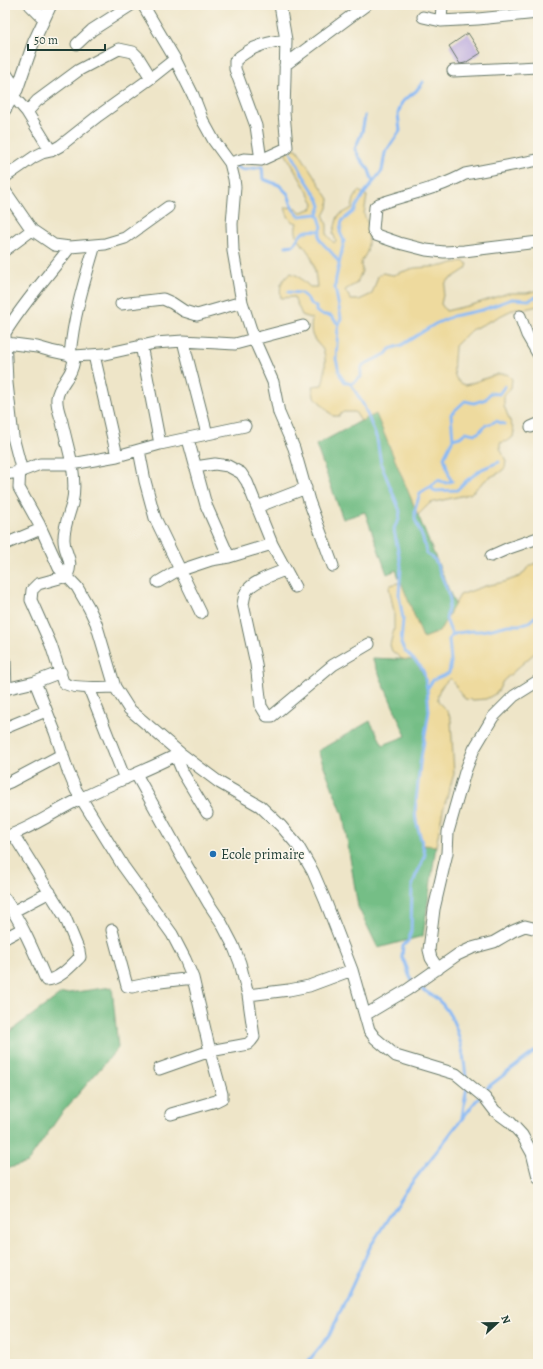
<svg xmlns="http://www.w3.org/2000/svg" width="543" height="1369" viewBox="0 0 543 1369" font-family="Alegreya,serif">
	<rect width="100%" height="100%" fill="#fbf7ec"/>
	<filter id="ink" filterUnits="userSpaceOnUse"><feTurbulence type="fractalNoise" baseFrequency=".025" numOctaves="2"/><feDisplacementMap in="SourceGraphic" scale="8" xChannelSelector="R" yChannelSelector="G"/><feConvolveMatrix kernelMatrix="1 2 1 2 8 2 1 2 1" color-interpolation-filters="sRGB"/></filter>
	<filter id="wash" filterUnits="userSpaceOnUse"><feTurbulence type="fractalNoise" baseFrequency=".012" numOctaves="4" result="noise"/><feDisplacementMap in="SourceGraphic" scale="16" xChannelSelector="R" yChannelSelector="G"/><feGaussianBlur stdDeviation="0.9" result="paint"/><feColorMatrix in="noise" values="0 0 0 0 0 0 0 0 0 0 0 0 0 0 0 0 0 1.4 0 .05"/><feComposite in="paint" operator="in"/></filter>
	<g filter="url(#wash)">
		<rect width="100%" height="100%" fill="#eee5c8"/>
		<path fill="#74be86" stroke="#4a7e5d" d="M376 413 455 605 439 632 423 638 396 570 387 574 365 512 343 519 316 445Z
			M372 658 413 660 421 667 424 673 427 689 429 711 420 764 416 821 423 845 436 846 423 936 378 948 358 907 343 815 318 751 370 721 383 745 406 736Z
			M112 987 118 1048 61 1114 27 1163 5 1169V1035L61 994Z"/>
		<path fill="#eeda9e" stroke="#868c69" d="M290 148 297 149 329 199 328 208 324 216 327 225V235L334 243 336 241 333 233 338 216 352 208 354 199 359 191 367 196 364 214 368 225 369 235 367 252 361 262 362 271 357 283 345 290 351 300H359L372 294 378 276 383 273 393 275 414 268 443 266 453 263 463 261 468 264 466 269 446 282 441 304 446 311 475 304 508 293H527L538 290V306L525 309 516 308 484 324 471 330 455 346C455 359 448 381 466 385L498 374H507L512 379 511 389 504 395V406L514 431 513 437 508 441 500 443V448L506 461 505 468 499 473 488 478 470 494 430 503 418 515 376 414 361 421 355 412H343L339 416H333L314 396 312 386 322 385C325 377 327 358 323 350 321 346 317 344 315 340 310 334 311 326 312 319L302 315 294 297 281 298C279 285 281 281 291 273L298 276 310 287H317C316 278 315 269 312 259 308 247 291 238 297 223 289 221 287 215 285 207L296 208 301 212 313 208 314 203 285 153Z
			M538 562V650L503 681 497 693 486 699 473 700 465 699 450 678C443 685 432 695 441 705 446 710 449 712 451 720L454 774 443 810 436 846 423 845C420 833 415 821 416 809 416 794 418 778 420 763 425 731 440 685 413 660L402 659 392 651 390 645 394 629V612L389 587 391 585 401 582 423 638 439 632 460 595 485 586 504 582 521 576 529 566Z"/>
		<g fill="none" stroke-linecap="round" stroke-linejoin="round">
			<path stroke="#89baf5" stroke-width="3" d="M365 116 362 132 355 149 359 157 369 170 373 182
				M291 152 303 175 319 200 321 206 318 214 322 227C315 240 323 243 331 252 334 255 337 259 339 263
				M235 166 243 170 262 167 263 179 279 185 288 194 293 209 299 216 318 214
				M286 246 294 245C301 232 304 229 320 231
				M288 292 301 293 307 298 310 303 316 307V311L320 314 331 316 339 325
				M351 384 361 377V370L363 365 386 354 390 349 402 345 435 324 453 316 482 310 512 299 529 300 538 296
				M453 439 460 437 466 432C480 436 477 433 486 425 489 424 493 423 496 421L504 424
				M430 487 435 491 457 490 466 481 482 469 499 462
				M452 635 446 619 450 599 446 587 435 560 427 554 423 539 415 519V510L420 493 430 487 438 480 446 483 452 481 450 478 444 457 453 439 451 414 465 401 474 403 486 399 490 393 499 394 505 386
				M427 689 433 680 449 673 451 662 449 639 452 635 457 633 472 631H480L492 629 508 625H520L529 622 538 614
				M413 983 409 975 407 968 402 956 403 946 408 941 411 932 412 887 416 875 421 865 425 854 416 821 415 811 420 764 429 711 427 689 424 673 421 667 404 650 401 643 403 619 399 595 401 566 394 530 395 526 399 520 400 511 381 464 377 439 364 406 351 384 345 382 340 375 336 359 338 328 341 318 335 287 336 278 344 241 340 232 342 221 354 211 363 195 382 171 385 153 400 131 398 114 402 102 416 91 423 82
				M417 986C423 990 430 994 436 998 458 1016 464 1053 466 1079
				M483 1092 488 1087 538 1049
				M462 1117 467 1086
				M306 1364 329 1336 370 1247 404 1193 479 1097"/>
		</g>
		<g id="blocks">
			<path fill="#bfafde" d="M468 33 481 53 465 63 460 64 449 46Z"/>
		</g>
	</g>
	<g filter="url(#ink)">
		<use href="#blocks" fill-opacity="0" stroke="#677868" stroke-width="1"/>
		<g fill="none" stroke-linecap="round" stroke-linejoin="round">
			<defs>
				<path id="minor" d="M30 5 44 19
					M143 5 175 59 193 95 203 121 214 141 230 163 234 179 235 187 232 224 233 251 242 302 254 339 273 382 279 413 294 448 309 501 333 566
					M423 17 441 21 478 19 538 13
					M441 21 442 5
					M77 44 92 30 131 5
					M285 65 366 5
					M453 71 538 67
					M5 72 17 90
					M14 97 27 112 51 151
					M5 110 17 90 34 41 51 5
					M27 112 37 101 79 70 119 49 133 52 138 57 151 78
					M261 160 256 126 235 69V61C249 47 267 42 286 40
					M538 160 465 174C438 189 408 194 379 204L375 207 373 230 376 235 399 243 426 250 444 252 464 251 538 242
					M230 163 244 159 261 160 285 149 287 147 284 113 286 40 280 5
					M5 177 34 157 42 153 51 151 60 146 98 116 151 78 175 59
					M5 191 32 230 54 245 70 247 105 244 125 238 168 207
					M5 250 32 230
					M121 304 163 299 172 303 184 311 197 315 242 302
					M520 316 527 335 538 354
					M5 333C24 302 48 276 70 247
					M5 335 7 383 13 437 20 464 19 488 39 524 59 568 77 587 89 608 96 623 115 687 129 709 180 753 220 783 260 806 281 826 298 846 313 872 325 900 352 970 369 1030 375 1038 396 1056 456 1074 485 1098 495 1111 510 1122 522 1135 532 1153 538 1177
					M183 341 207 434
					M6 343 37 347 51 351 74 356 105 354 155 343 183 341 235 344 303 326
					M141 345 160 444
					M94 355 117 456
					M70 356C73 318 84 282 95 245
					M74 356C74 377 59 382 57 398 56 406 60 415 62 422 65 436 69 450 72 464L117 456 160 444 245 426
					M531 427 538 424
					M188 439 206 505 229 557
					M139 450 145 481 155 518 201 613
					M195 467 215 464 228 466 241 473 247 482 272 544
					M5 474 19 472 40 464H72C74 477 75 492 72 504 69 515 64 526 64 538 63 554 75 558 67 576L38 584 32 590 31 600 51 645 63 682C71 690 104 687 115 687
					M257 507 306 488
					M5 544 41 529
					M491 556 509 548 538 538
					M285 570C275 574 252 581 246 592 244 596 244 600 243 604L256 664 261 706 267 716H272L333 665 369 644
					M158 582 175 572 211 560 229 557 272 544 295 587
					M5 659 6 689
					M61 672 35 682 55 732 68 771 76 790 123 866 172 934 185 959 193 978 210 1051 222 1094V1098L216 1101 171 1114
					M89 688 125 779
					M5 689 35 682
					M5 728 46 711
					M176 756 183 773 207 813
					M136 774 183 859 209 904 221 922 233 945 240 963 248 995 289 990 309 986 352 970
					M5 784 10 782 63 754
					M5 837C33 828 56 810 82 798 114 782 148 770 180 753
					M5 899C22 923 34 952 46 980 59 980 72 965 80 957L79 951 65 917 13 834
					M14 911 50 892
					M112 930 127 986 132 987 152 983 193 978
					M5 938 22 929
					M438 969 431 958 429 950 434 909 447 853 448 832 465 772 474 749 493 717 514 696 538 681
					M365 1015 407 990 457 955 472 948 494 942 513 931 525 926 533 928
					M159 1069 210 1051 248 1044 251 1041 254 1037 248 995"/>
			</defs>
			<use href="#minor" stroke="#677868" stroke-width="13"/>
			<use href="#minor" stroke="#fff" stroke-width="11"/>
		</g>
	</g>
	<circle fill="#1f6fb2" stroke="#fbf7ec" stroke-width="1.5" cx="213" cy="854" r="4"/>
	<g text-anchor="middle" stroke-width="3" stroke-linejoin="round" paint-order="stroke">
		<g font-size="14" fill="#1f3d34" stroke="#fbf7ec" text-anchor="start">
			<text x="221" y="859">Ecole primaire</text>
		</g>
	</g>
	<rect width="543" height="1369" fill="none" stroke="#fbf7ec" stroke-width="20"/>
	<g transform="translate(497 1323) rotate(68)" stroke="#fbf7ec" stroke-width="3" paint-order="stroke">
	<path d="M0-3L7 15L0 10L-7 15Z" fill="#1f3d34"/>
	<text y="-6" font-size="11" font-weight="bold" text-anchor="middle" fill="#1f3d34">N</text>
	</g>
	<path d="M28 44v6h77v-6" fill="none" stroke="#1f3d34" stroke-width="2"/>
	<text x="34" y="44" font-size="12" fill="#1f3d34" stroke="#fbf7ec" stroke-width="3" paint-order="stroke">50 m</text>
</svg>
